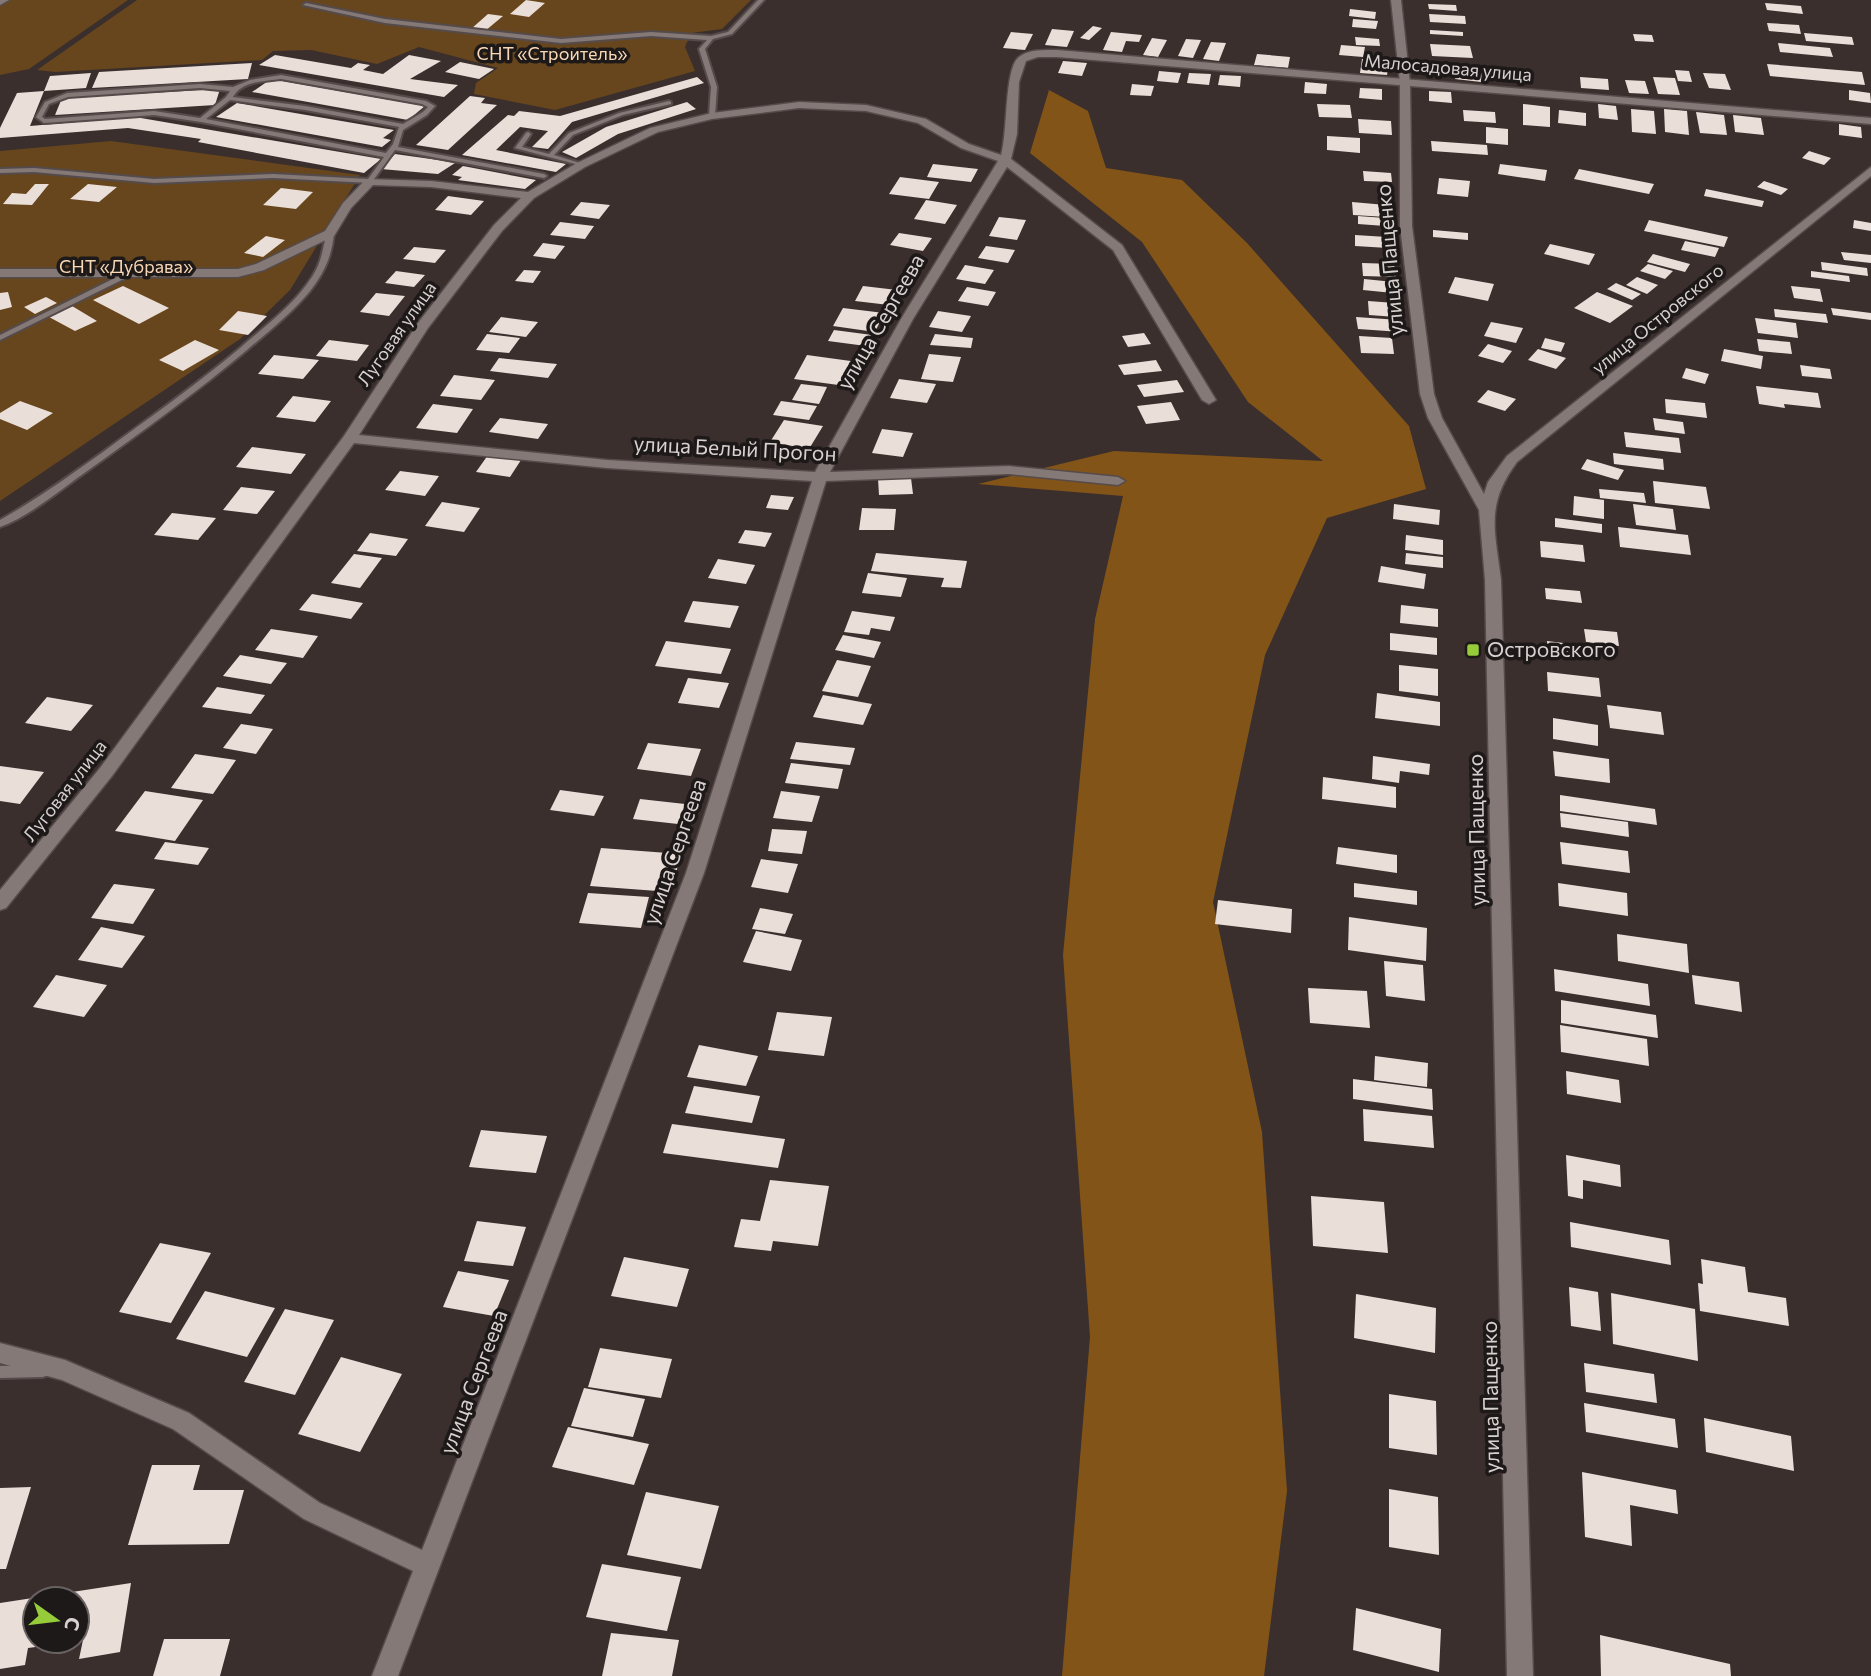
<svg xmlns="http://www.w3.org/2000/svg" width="1871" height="1676" viewBox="0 0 1871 1676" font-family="Commissioner,sans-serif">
	<rect width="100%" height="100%" fill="#3a2f2d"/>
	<path fill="#67461d" d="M0 0H128L29 69 0 75Z
		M137 0H751L722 29 691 33 685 47 695 71 555 110 474 94 476 83 498 68 419 47 377 64 311 50 273 51 262 60 55 72 37 70Z
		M111 141 360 175 290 290 240 339 0 501V151Z"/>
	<path fill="#825418" d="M1049 90 1088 111 1106 168 1182 180 1247 243 1409 426 1426 489 1327 518 1265 655 1213 902 1262 1132 1287 1491 1264 1676H1062L1090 1337 1063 955 1095 619 1123 496 978 484 1114 451 1323 461 1248 402 1142 242 1030 153Z"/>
	<path fill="#eaded8" d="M526 0 545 3 529 17 510 14Z
		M1765 3 1801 6 1803 14 1767 10Z
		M1428 4 1456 5 1457 11 1429 9Z
		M1350 9 1376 12 1375 19 1349 16Z
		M488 14 503 16 485 31 471 29Z
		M1429 14 1465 16 1466 24 1430 22Z
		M1353 19 1378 21 1376 29 1352 27Z
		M1767 23 1799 25 1801 34 1769 31Z
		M1093 26 1102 28 1089 40 1080 38Z
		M1052 29 1074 31 1067 47 1045 45Z
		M1430 30 1463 32V36L1430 34Z
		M1011 32 1033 34 1025 50 1003 48Z
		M1111 32 1142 35 1139 42 1126 41 1122 52 1103 50Z
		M1804 33 1852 37 1854 45 1806 41Z
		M1633 34 1652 35 1654 42 1635 41Z
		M1355 37 1379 39 1380 46 1356 45Z
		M1152 38 1167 40 1158 57 1143 55Z
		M1186 39 1201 40 1193 58 1178 56Z
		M1211 42 1226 43 1219 61 1203 59Z
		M1778 43 1830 48 1833 57 1780 52Z
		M1430 44 1470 46 1473 58 1432 56Z
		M1341 45 1365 47 1363 57 1339 55Z
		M1257 54 1290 57 1288 68 1254 65Z
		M275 55 351 68 358 63 370 65 363 70 383 74 409 55 441 61 410 79 458 85 444 97 259 65Z
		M1362 59 1389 61 1387 75 1360 73Z
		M1063 61 1087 63 1082 76 1058 73Z
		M460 62 494 69 479 79 445 72Z
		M252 63 248 79 92 88 99 72Z
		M1767 64 1862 72 1865 85 1770 76Z
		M1457 65 1482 67 1481 82 1455 79Z
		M1675 70 1689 71 1692 82 1678 81Z
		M1159 71 1181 73 1178 83 1157 81Z
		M91 73 86 88 44 91 50 76Z
		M1189 73 1211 74 1209 85 1187 83Z
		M1703 73 1725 74 1731 90 1709 88Z
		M1220 75 1241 76 1240 87 1218 85Z
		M697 77 704 83 572 122 548 149 532 147 548 131 520 127 496 150 566 164 556 172 462 155 508 115 514 116 519 111 560 116Z
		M1580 77 1608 79 1609 90 1581 88Z
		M1653 77 1675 78 1680 95 1658 94Z
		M271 79 425 106 408 120 252 92Z
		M1625 80 1645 81 1649 94 1629 93Z
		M1305 82 1327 84 1326 94 1304 93Z
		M1132 84 1154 86 1151 96 1130 95Z
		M1360 88 1382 89V100L1359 98Z
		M220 89 215 105 55 115 62 98Z
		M1849 90 1870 93 1871 103 1849 100Z
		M44 91 30 126 135 117 381 159 364 173 198 142 201 139 128 128 0 138V128L17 93Z
		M1429 91 1451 92 1452 103 1429 101Z
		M470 96 485 98 481 103 497 105 448 150 416 145Z
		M687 102 696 109 618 134 576 158 562 152 606 127Z
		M237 103 394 130 383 138 391 140 382 147 216 117Z
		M1317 104 1350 105 1352 118 1319 117Z
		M1523 104 1550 107V127L1523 125Z
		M1598 104 1616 106 1618 120 1599 118Z
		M1631 109 1654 111 1656 134 1632 132Z
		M1664 109 1687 111 1689 135 1665 132Z
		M1463 110 1495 112 1496 123 1464 121Z
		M1559 110 1586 113V126L1558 123Z
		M1696 112 1724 115 1727 135 1700 133Z
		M1733 115 1761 118 1764 135 1735 132Z
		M1358 119 1391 121 1392 135 1359 133Z
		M1839 124 1861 127 1862 138 1839 135Z
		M1486 127 1508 129V145L1486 143Z
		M1327 136 1360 138V153L1327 150Z
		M1431 141 1487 145 1488 155 1432 151Z
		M1809 151 1831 158 1824 165 1802 158Z
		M395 154 438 160 455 163 438 174 381 169Z
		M933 164 978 169 971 182 927 177Z
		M1500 164 1547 170 1545 181 1498 174Z
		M463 166 536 180 525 189 458 180 462 177 452 175Z
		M1579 169 1654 184 1649 194 1574 179Z
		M1363 171 1391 173 1392 182 1364 181Z
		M900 177 939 182 929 199 889 194Z
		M1439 178 1470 181 1468 197 1437 194Z
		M1764 181 1788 189 1781 195 1757 187Z
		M35 184H49L32 205 3 204 12 193 26 194Z
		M88 184 117 187 99 202 70 199Z
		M281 188 313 192 296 209 263 205Z
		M1706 189 1764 201 1762 207 1704 196Z
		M448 196 484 201 471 215 435 210Z
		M926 200 957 205 945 224 914 219Z
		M581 202 610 205 599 219 570 215Z
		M1352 202 1386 205 1387 217 1353 215Z
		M1358 216 1385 218V226L1358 224Z
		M999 217 1026 220 1017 240 989 236Z
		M1649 220 1728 237 1724 247 1644 231Z
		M1854 220 1871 223V231L1853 228Z
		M560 222 594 226 585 239 550 235Z
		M1433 230 1468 233V240L1433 237Z
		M899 233 932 238 923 251 890 245Z
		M1355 235 1387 237 1388 248 1355 246Z
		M266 236 285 240 263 257 244 253Z
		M1685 241 1719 248 1715 257 1681 250Z
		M543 243 565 246 555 259 533 256Z
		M1550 244 1595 254 1589 265 1544 254Z
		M986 246 1015 250 1008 263 978 258Z
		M414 247 446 250 435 263 403 259Z
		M1841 252 1871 255V263L1844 260Z
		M1653 254 1690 264 1685 272 1647 262Z
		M1821 262 1867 268 1868 276 1822 270Z
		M1362 263 1394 264 1396 277 1363 276Z
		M1648 264 1673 271 1665 279 1640 271Z
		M965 265 994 270 985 284 956 279Z
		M524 270 541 271 533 283 515 281Z
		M396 271 425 275 414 287 385 283Z
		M1811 271 1849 276 1850 282 1811 277Z
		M1455 277 1494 284 1488 301 1448 293Z
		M1637 277 1658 285 1647 294 1626 285Z
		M1364 279 1394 282 1393 293 1363 290Z
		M1616 283 1641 294 1632 300 1607 289Z
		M123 286 169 308 139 324 93 300Z
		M863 286 897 290 889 305 855 301Z
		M1791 286 1820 289 1823 302 1794 298Z
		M967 287 996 292 988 306 958 301Z
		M8 292 12 307 0 310V293Z
		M1597 292 1633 306 1610 323 1574 308Z
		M376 293 405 296 389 316 360 312Z
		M46 297 57 303 35 314 24 307Z
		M1368 301 1395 303 1396 317 1369 315Z
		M72 306 97 321 75 331 49 317Z
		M843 308 884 313 875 332 833 326Z
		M1831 308 1871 313V320L1833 315Z
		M1774 309 1826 314 1828 323 1775 317Z
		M238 311 267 316 248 335 219 330Z
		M938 311 971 316 962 332 929 327Z
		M501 317 538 322 526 337 489 332Z
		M1356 317 1399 320 1401 332 1358 329Z
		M1755 318 1796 323 1798 338 1758 333Z
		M1491 322 1523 328 1516 343 1484 336Z
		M834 330 872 335 866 346 828 341Z
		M1144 333 1151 344 1128 347 1122 336Z
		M487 334 520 338 509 353 476 350Z
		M935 334 973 338 971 348 930 345Z
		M1359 336 1392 338 1394 354 1361 353Z
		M1545 338 1565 343 1561 352 1541 348Z
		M1757 339 1790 342 1792 354 1759 351Z
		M195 340 219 350 183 371 159 360Z
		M329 340 369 345 357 361 316 356Z
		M1488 344 1512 351 1503 363 1478 356Z
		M1538 349 1566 358 1556 369 1528 360Z
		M1724 349 1763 356 1761 369 1721 361Z
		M929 354 961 357 953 382 921 379Z
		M274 355 319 360 303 379 258 374Z
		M807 355 858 362 846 386 794 379Z
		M499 358 557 364 548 378 490 371Z
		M1156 360 1162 371 1124 375 1118 365Z
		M1800 365 1830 369 1832 379 1802 376Z
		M1686 368 1709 374 1705 384 1682 378Z
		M454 375 495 380 481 400 440 396Z
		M899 379 936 384 927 403 890 398Z
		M1177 380 1184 392 1144 397 1137 385Z
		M801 384 827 387 819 404 792 400Z
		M1756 386 1818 393 1821 408 1784 404 1785 408 1759 404Z
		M1488 390 1516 399 1505 411 1477 402Z
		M293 396 331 401 315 422 276 417Z
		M1665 399 1705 403 1707 418 1666 413Z
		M20 401 53 413 27 430 0 419V413Z
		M781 401 817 406 809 420 773 415Z
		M1171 402 1180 420 1146 424 1137 406Z
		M433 404 473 409 457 433 416 428Z
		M500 418 548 424 538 439 489 432Z
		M1653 418 1683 422 1685 434 1655 430Z
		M784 420 823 426 809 449 770 442Z
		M882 429 913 433 903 457 872 453Z
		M1624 432 1679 438 1681 453 1626 447Z
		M252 447 306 454 291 474 236 467Z
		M1613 453 1663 459 1664 470 1614 464Z
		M488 455 521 460 510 477 476 472Z
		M1587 459 1624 470 1618 480 1581 469Z
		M400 471 439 476 425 496 385 490Z
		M911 478 913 494 879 495 878 479Z
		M1653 481 1706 487 1710 509 1655 503Z
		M241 487 275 491 257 514 223 510Z
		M1599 489 1644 493 1646 503 1600 498Z
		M771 495 794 497 788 510 766 508Z
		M1574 496 1604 500V519L1573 515Z
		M442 502 480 508 464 532 425 526Z
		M1394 504 1440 510 1439 525 1393 519Z
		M1633 504 1673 509 1676 530 1636 525Z
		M862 508 896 509 894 530H859Z
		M172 513 216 518 198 540 154 535Z
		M1555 518 1602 524V533L1555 527Z
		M1618 527 1688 535 1691 555 1620 547Z
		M745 530 772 533 765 547 738 543Z
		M370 533 408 539 396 556 357 551Z
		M1406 535 1443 540V555L1405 550Z
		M1540 541 1583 545 1585 562 1541 557Z
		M876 553 967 561 961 588 941 587 944 578 871 571Z
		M1406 553 1443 557V568L1405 564Z
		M354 554 382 558 360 588 331 583Z
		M718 559 755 565 746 584 708 578Z
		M1381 566 1426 574 1424 589 1378 582Z
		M868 573 907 578 901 597 862 593Z
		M1545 588 1580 591 1582 603 1546 599Z
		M312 594 363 603 351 619 299 610Z
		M693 601 739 606 730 628 684 622Z
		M1401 605 1438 609V627L1400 623Z
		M852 611 895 617 890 631 871 628 869 635 844 632Z
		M271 629 318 636 303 658 255 650Z
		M1584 629 1617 632 1619 646 1586 642Z
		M1390 633 1437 638V655L1390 650Z
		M843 635 881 642 874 658 835 650Z
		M666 641 731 649 721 674 655 666Z
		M1547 641 1588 646 1589 659 1548 654Z
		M240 655 287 663 271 684 223 676Z
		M837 660 871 666 858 697 822 691Z
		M1399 665 1438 669V696L1399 691Z
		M1547 672 1599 678 1601 697 1548 691Z
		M688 678 729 683 719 708 678 703Z
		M217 687 265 695 251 714 202 707Z
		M1377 693 1440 702V726L1375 718Z
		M823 695 872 704 863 725 813 717Z
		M47 697 93 705 71 731 25 723Z
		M1607 705 1661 712 1664 735 1610 728Z
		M1553 718 1598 725V746L1553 739Z
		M241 724 273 729 256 754 223 748Z
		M796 742 855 748 850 765 790 759Z
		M648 743 701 749 691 776 637 769Z
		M1553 751 1609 759 1610 783 1555 776Z
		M195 754 236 760 213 794 171 788Z
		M1373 756 1430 764 1429 775 1400 771 1399 783 1372 779Z
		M791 763 843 769 838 789 785 783Z
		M0 766 44 772 20 804 0 801Z
		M1323 777 1396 787V808L1322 799Z
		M560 790 604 796 594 816 550 810Z
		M145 791 203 800 175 841 115 831Z
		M781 791 820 796 812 822 773 818Z
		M1560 795 1655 809 1657 825 1560 811Z
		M640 799 685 804 678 824 633 819Z
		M1560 813 1628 822 1629 837 1561 827Z
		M772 829 807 831 802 854 768 851Z
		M165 842 209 848 198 865 154 859Z
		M1560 842 1628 851 1630 873 1562 864Z
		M1338 847 1397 855V873L1336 864Z
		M601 848 681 854 671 892 590 886Z
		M761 859 798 864 788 893 751 887Z
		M1354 883 1417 891V905L1354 897Z
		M1558 883 1627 893 1628 916 1559 906Z
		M114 884 155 889 133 924 91 918Z
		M588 893 649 897 641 928 579 923Z
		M1218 900 1292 909 1291 933 1215 924Z
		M760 908 793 914 785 934 752 929Z
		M1349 917 1427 928 1426 961 1348 950Z
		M101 927 145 936 122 968 78 960Z
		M756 931 802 940 791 971 743 962Z
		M1617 934 1687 944 1689 973 1618 961Z
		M1384 961 1423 965 1425 1001 1386 996Z
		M1554 969 1648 984 1650 1006 1555 991Z
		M56 975 107 985 84 1017 33 1007Z
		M1692 975 1739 982 1742 1012 1695 1004Z
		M1308 988 1367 991 1370 1028 1310 1023Z
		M1561 1000 1656 1015 1658 1038 1561 1023Z
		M777 1012 832 1017 824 1056 768 1050Z
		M1560 1025 1647 1039 1649 1066 1561 1052Z
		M699 1045 758 1056 746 1086 687 1077Z
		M1375 1056 1428 1063 1427 1087 1374 1080Z
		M1566 1071 1619 1080 1621 1103 1567 1094Z
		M1353 1079 1432 1089 1433 1110 1353 1099Z
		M694 1086 760 1096 752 1123 685 1113Z
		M1363 1109 1432 1116 1434 1148 1364 1141Z
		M672 1124 785 1139 778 1168 663 1153Z
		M481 1130 547 1136 536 1173 469 1167Z
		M1566 1155 1620 1165 1621 1187 1583 1180V1199L1568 1196Z
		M770 1180 829 1186 818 1246 773 1241 771 1251 734 1247 741 1219 760 1221Z
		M1311 1196 1384 1202 1388 1253 1313 1246Z
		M477 1221 526 1227 513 1266 464 1261Z
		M1570 1222 1669 1240 1671 1265 1571 1247Z
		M160 1243 211 1253 171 1323 119 1312Z
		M624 1257 689 1269 677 1307 611 1296Z
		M1701 1259 1745 1267 1748 1292 1786 1298 1789 1326 1700 1311 1698 1283 1703 1284Z
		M458 1271 509 1280 494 1316 443 1307Z
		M1569 1287 1598 1292 1601 1331 1571 1326Z
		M205 1291 275 1308 247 1357 176 1339Z
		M1611 1293 1695 1309 1698 1361 1613 1344Z
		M1356 1294 1436 1308 1435 1353 1354 1338Z
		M285 1309 334 1320 295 1395 244 1382Z
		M600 1348 672 1359 661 1398 588 1387Z
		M341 1357 402 1374 360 1452 298 1434Z
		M1584 1363 1654 1374 1657 1403 1586 1392Z
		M584 1388 645 1399 633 1437 571 1426Z
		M1389 1394 1436 1401 1437 1455 1389 1448Z
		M1584 1403 1675 1419 1678 1448 1586 1432Z
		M1704 1418 1791 1436 1794 1471 1706 1452Z
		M568 1427 649 1444 634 1485 552 1467Z
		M152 1465H200L193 1490H244L229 1544 128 1545Z
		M1582 1472 1676 1490 1678 1514 1630 1505 1632 1546 1585 1537Z
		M31 1487 6 1569H0V1488Z
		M1389 1489 1438 1497 1439 1555 1389 1547Z
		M646 1492 719 1506 701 1569 627 1555Z
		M602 1564 681 1577 667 1631 586 1617Z
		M131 1583 120 1652 79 1659 83 1640 77 1641V1599H35V1641L66 1643 28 1648 25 1665 0 1669V1603Z
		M1356 1608 1441 1629 1439 1672 1353 1650Z
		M611 1633 679 1640 672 1676H602Z
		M1600 1635 1730 1664 1731 1676H1601Z
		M164 1639H230L220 1676H153Z"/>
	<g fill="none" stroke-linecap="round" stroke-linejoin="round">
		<defs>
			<path id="lane" d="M758 0H764L732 34 713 39 705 49 717 87 715 116 712 118 709 116 711 87 699 49 707 40 651 36 561 43 385 23 303 5 306 3 385 19 561 39 651 32 711 36 728 32Z
				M281 75 426 101 435 106 427 115 403 130 398 147 544 174 547 176 544 178 395 150 372 182 370 183 273 178 154 183 34 172 0 173V169L34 168 154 179 273 174 368 179 384 157 201 122 154 115 44 123 36 117 45 102 67 93 200 84 233 87 250 80ZM281 79 422 104 428 107 423 112 403 124 305 106 233 97C242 81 265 81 281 79ZM200 88 230 91 226 97 200 118 154 111 45 119 42 117 49 104 68 97ZM230 100 305 110 399 127 393 144 386 153 206 119Z
				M669 101 671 102V104L623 115 573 135 554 155 583 164V166L515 148 526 133 528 132 531 134 522 147 549 154 569 133 619 113Z
				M327 231 334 233C332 256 324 273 310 291 292 313 269 331 247 350 197 392 143 431 90 469 61 489 32 515 0 527V520C36 500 69 476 103 452 149 418 196 385 240 348 265 326 294 305 312 277 322 262 323 247 327 231Z
				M127 272 134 274 0 340V335Z
				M43 1365 48 1367 50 1371 48 1375 43 1377 0 1378V1366Z"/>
			<path id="street" d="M0 0H9L0 5Z
				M1057 50 1871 118V124L1057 57H1038L1026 61 1019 82 1017 134 1011 159 1122 245 1216 400 1209 404 1202 400 1113 250 1007 167 913 319 830 472 1009 466 1118 477 1125 481 1118 485 1009 474 826 481 704 873 398 1676H372L413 1571 304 1519 173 1429 62 1380 0 1363V1343L65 1360 189 1413 320 1503 422 1550 686 873 812 481 607 468 354 443 112 776 6 908 0 910V890L100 768 344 436 418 323 494 225 521 198 431 187 373 185 351 208 334 236 264 270 238 277H0V269H238L256 264 325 231 343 203 366 179 431 181 528 192 577 163 650 128 712 113 799 102 866 105 926 119 969 144 1001 155C1008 133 1004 68 1019 57 1028 49 1046 50 1057 50ZM799 108 866 111 918 123 961 148 998 161 901 319 815 472 607 460 359 435 428 328 502 231 534 198 585 167 658 132 712 119Z"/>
			<path id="secondary" d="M1391 0H1401L1410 83 1412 226 1434 394 1442 418 1484 494 1488 482 1507 456 1871 167V176L1517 462C1485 505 1495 530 1501 580L1533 1676H1507L1485 580 1479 510 1428 418 1420 394 1400 226V83Z"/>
		</defs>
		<use href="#lane" stroke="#544b4a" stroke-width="4"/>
		<use href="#street" stroke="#544b4a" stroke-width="3"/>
		<use href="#secondary" stroke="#544b4a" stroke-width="3"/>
		<use href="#lane" fill="#857977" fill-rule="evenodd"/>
		<use href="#street" fill="#857977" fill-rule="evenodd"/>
		<use href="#secondary" fill="#857977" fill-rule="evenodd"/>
	</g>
	<rect fill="#96cc39" stroke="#1d1918" stroke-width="2.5" x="1466" y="643" width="14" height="14" rx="3.5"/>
	<g text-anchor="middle" stroke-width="7" stroke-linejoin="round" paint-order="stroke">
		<g font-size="18" fill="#fad8b5" stroke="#1d1918">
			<text x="552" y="60">СНТ «Строитель»</text>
			<text x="126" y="273">СНТ «Дубрава»</text>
		</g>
		<g font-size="18" fill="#d8d1d0" stroke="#1d1918">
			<text transform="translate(1448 68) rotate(5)" y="6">Малосадовая улица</text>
			<text transform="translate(1658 319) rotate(-39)" y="6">улица Островского</text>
			<text transform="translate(397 334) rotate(-55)" y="6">Луговая улица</text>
			<text transform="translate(65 791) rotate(-52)" y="6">Луговая улица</text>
		</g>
		<g font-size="21" fill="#d8d1d0" stroke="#1d1918">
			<text transform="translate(1390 260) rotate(-95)" y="7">улица Пащенко</text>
			<text transform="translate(881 322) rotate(-60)" y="7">улица Сергеева</text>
			<text transform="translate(735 449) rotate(3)" y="7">улица Белый Прогон</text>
			<text transform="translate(1477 830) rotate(-91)" y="7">улица Пащенко</text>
			<text transform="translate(675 852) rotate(-71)" y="7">улица Сергеева</text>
			<text transform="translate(474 1382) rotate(-69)" y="7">улица Сергеева</text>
			<text transform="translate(1491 1397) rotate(-91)" y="7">улица Пащенко</text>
		</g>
		<g font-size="21" fill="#d8d1d0" stroke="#1d1918" text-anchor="start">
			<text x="1487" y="657">Островского</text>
		</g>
	</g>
	<g transform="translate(56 1620) rotate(104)"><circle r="33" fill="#1d1918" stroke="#686362" stroke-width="2"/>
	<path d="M0-5L12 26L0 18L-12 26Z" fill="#96cc39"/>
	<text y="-10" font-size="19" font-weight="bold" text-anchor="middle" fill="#d8d1d0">С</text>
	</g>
</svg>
